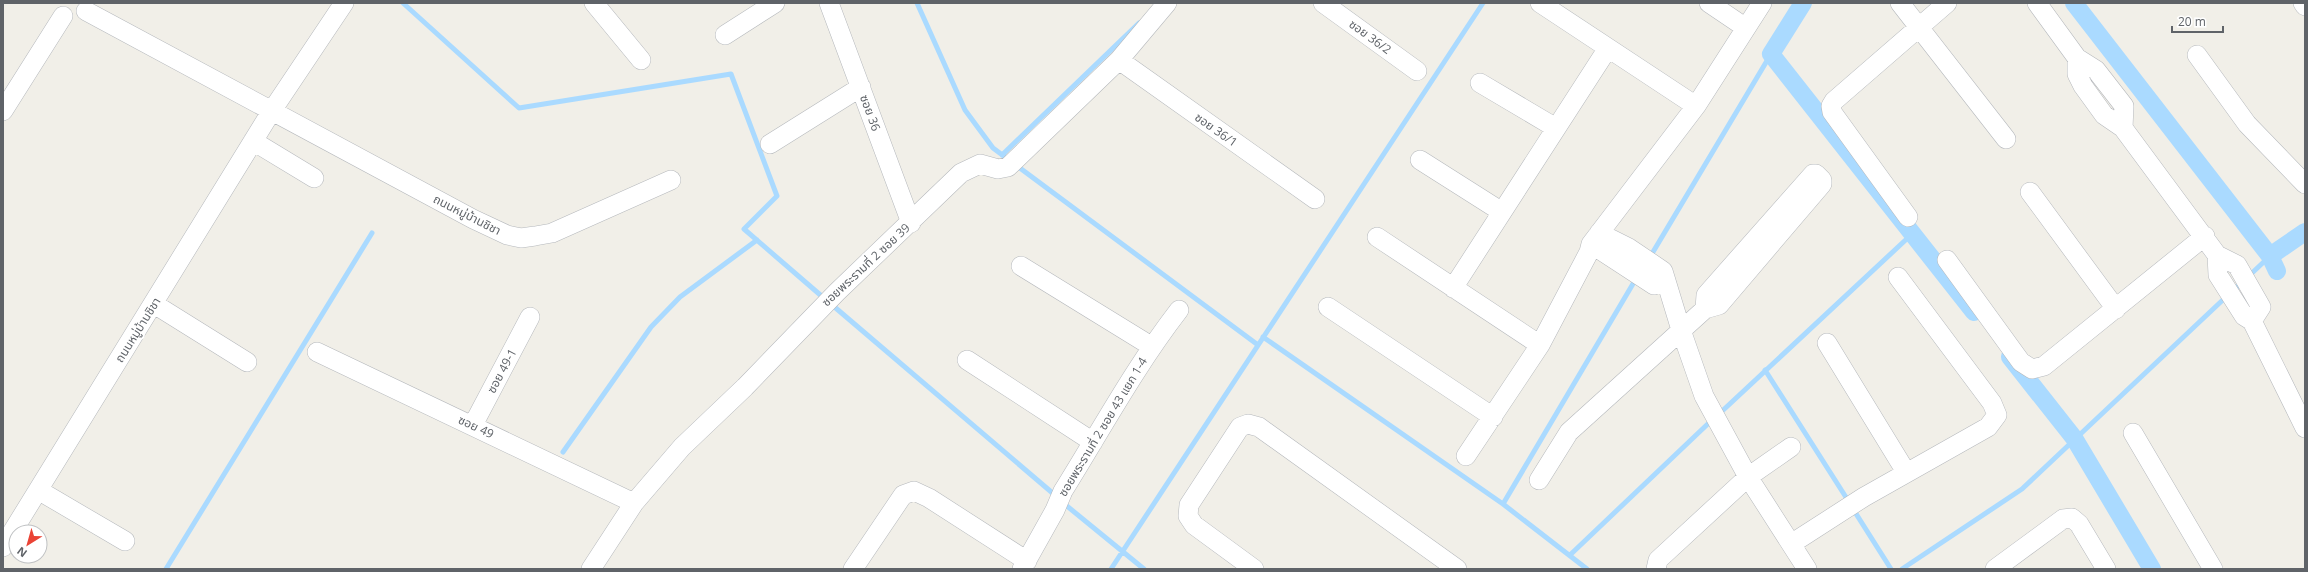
<svg xmlns="http://www.w3.org/2000/svg" width="2308" height="572" viewBox="0 0 2308 572" font-family="'Open Sans','Noto Sans Thai',sans-serif">
	<rect width="100%" height="100%" fill="#f1efe8"/>
	<g fill="none" stroke-linecap="round" stroke-linejoin="round">
		<path stroke="#aadaff" stroke-width="5" d="M403 3 519 108 731 74 777 196 744 229 825 299
			M917 3 965 110 993 148 1258 345
			M1002 155 1139 23
			M1650 257 1771 54
			M2233 291 2270 256
			M831 304 1056 496
			M1263 337 1503 504 1587 569
			M1765 370 1849 502
			M1719 414 1912 234
			M563 452 651 327 680 297 757 240
			M1062 502 1144 569
			M1503 504 1637 277
			M1853 509 1891 569
			M1570 555 1713 419
			M166 569 372 233
			M1111 569 1483 3
			M1902 569 2022 489 2227 296"/>
		<path stroke="#aadaff" stroke-width="18" d="M1803 3 1771 54 1974 312
			M2074 3 2270 256 2277 271
			M2270 256 2305 232
			M2010 357 2074 438 2152 569"/>
		<defs>
			<path id="minor" d="M594 3 641 60
				M829 3 911 223
				M1323 3 1417 71
				M1540 3 1696 106
				M1709 3 1746 28
				M1900 3 2006 139
				M2037 3 2077 58 2096 70 2124 106 2123 128
				M2303 3 2305 6
				M86 11 473 219 507 235 521 238 535 236 552 233 671 180
				M725 35 775 3
				M2197 55 2247 124 2305 184
				M2077 58V74L2083 86 2104 115 2123 128 2217 255 2237 265 2261 307 2252 321
				M1119 60 1315 199
				M1480 83 1556 128
				M3 111 63 16
				M253 141 314 178
				M770 144 861 87
				M1420 160 1502 212
				M2030 192 2116 309
				M1908 217 1832 112 1831 106 1834 101 1947 3
				M1599 233 1629 248 1663 271 1681 330 1704 396 1748 477 1807 569
				M1377 237 1540 345
				M1591 244 1654 285 1666 281
				M2217 255 2218 275 2244 316 2252 321 2305 428
				M1947 260 2021 362 2032 369 2044 366 2205 236
				M1021 266 1151 346
				M1453 288 1608 48
				M154 304 247 362
				M1328 307 1493 417
				M1827 343 1906 472
				M317 352 634 503
				M967 360 1093 442
				M473 425 530 317
				M2133 433 2213 569
				M1466 456 1540 345 1589 252 1591 244 1696 106 1762 3
				M1539 480 1569 432 1705 309 1719 305 1822 184V180L1816 174H1813L1706 295 1705 309
				M38 490 125 541
				M1791 544 1864 497 1988 427 1997 415 1992 403 1898 277
				M3 547 271 112 344 3
				M591 569 634 503 682 447 745 387 837 292 961 173 980 164 998 169 1008 167 1119 60 1167 3
				M853 569 903 495 914 491 929 498 1027 561
				M1022 569 1055 510 1063 491C1101 430 1135 367 1179 310
				M1254 569 1194 525 1188 516 1189 505 1240 427 1248 424 1259 427 1457 569
				M1656 569 1658 560 1748 477 1791 447
				M1995 569 2063 519 2072 518 2079 524 2106 569"/>
		</defs>
		<use href="#minor" stroke="#b5b8bc" stroke-width="20"/>
		<use href="#minor" stroke="#fff" stroke-width="19"/>
	</g>
	<g text-anchor="middle" stroke-width="4" stroke-linejoin="round" paint-order="stroke">
		<g font-size="12" fill="#5f6368" stroke="#fff">
			<text transform="translate(1370 37) rotate(36)" y="4">ซอย 36/2</text>
			<text transform="translate(870 113) rotate(70)" y="4">ซอย 36</text>
			<text transform="translate(1216 130) rotate(35)" y="4">ซอย 36/1</text>
			<text transform="translate(467 215) rotate(27)" y="4">ถนนหมู่บ้านชิชา</text>
			<text transform="translate(866 265) rotate(-43)" y="4">ซอยพระรามที่ 2 ซอย 39</text>
			<text transform="translate(138 330) rotate(-58)" y="4">ถนนหมู่บ้านชิชา</text>
			<text transform="translate(502 371) rotate(-62)" y="4">ซอย 49-1</text>
			<text transform="translate(476 427) rotate(25)" y="4">ซอย 49</text>
			<text transform="translate(1103 427) rotate(-59)" y="4">ซอยพระรามที่ 2 ซอย 43 แยก 1-4</text>
		</g>
	</g>
	<rect width="2308" height="572" fill="none" stroke="#5f6368" stroke-width="8"/>
	<g transform="translate(28 544) rotate(217)"><circle r="19" fill="#ffffff" stroke="#bfc1c3"/>
	<path d="M0-3L7 15L0 10L-7 15Z" fill="#ea4335"/>
	<text y="-6" font-size="11" font-weight="bold" text-anchor="middle" fill="#5f6368">N</text>
	</g>
	<path d="M2172 26v6h51v-6" fill="none" stroke="#5f6368" stroke-width="2"/>
	<text x="2178" y="26" font-size="12" fill="#5f6368" stroke="#ffffff" stroke-width="3" paint-order="stroke">20 m</text>
</svg>
